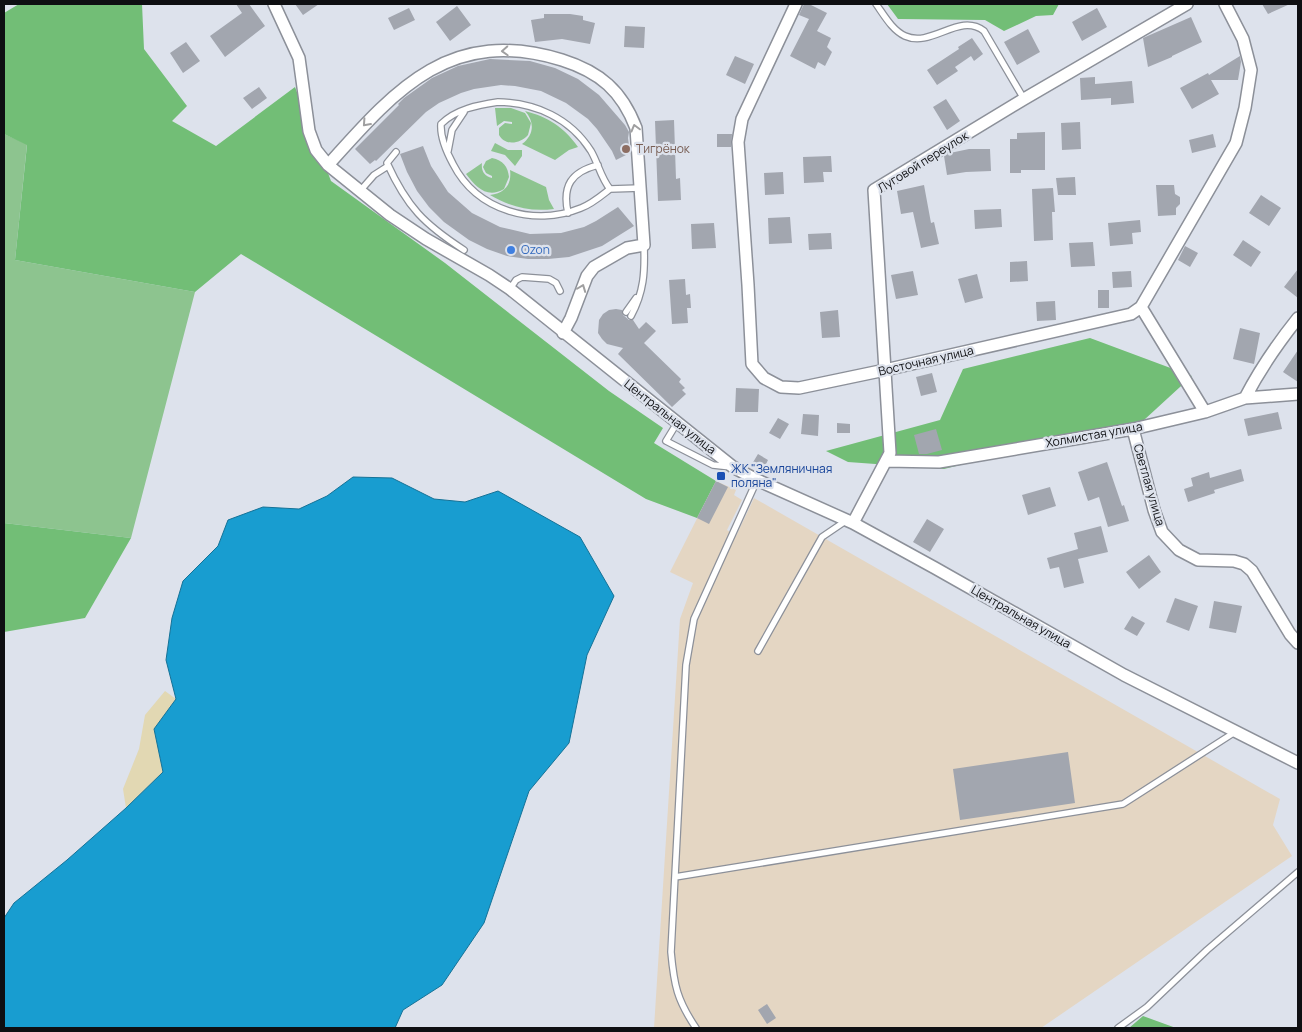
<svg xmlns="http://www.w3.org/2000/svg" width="1302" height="1032" viewBox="0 0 1302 1032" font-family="Manrope,sans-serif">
	<rect width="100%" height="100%" fill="#dde2ec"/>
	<path fill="#e4d6c3" d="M716 481 736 490 734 495 742 500 727 530 736 536 754 498 1280 799 1273 825 1292 856 1041 1028H654L680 619 693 583 670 572Z"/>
	<path fill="#8dc48f" d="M495 108H511L525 113 531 123 528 135C520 144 505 146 499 135V128L505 123 512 124V122L504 121 497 126Z
		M525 111C548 117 564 127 578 147L569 150 555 160 522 144C534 135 535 122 525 111Z
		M4 134 27 144 15 260 195 292 131 538 4 523Z
		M495 143 508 150H522V156L515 166 505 155 491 151Z
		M492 158C503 160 508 167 509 177L504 189C487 199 476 187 466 174L482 163C481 171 484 176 492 178V176L486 173 483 167 486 161Z
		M510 170 546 187 549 200 554 209C530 212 510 207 490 195 505 193 512 184 510 170Z"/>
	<path fill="#72be76" d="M19 4H142L144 49 187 106 172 121 216 146 295 87 331 181 445 263 609 391 663 428 654 443 716 481 697 518 646 499 241 254 195 292 15 260 27 145 4 134V13Z
		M887 4H1059L1053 15 1036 16 1004 31 985 20 898 19Z
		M1090 338 1192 376 1144 420 944 469 848 462 826 451 940 420 963 369Z
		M4 523 131 538 85 618 4 632Z
		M1143 1016 1176 1028H1129Z"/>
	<path fill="#e2d8b3" d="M165 691 176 699 154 729 163 772 126 808 123 789 139 749 145 715Z"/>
	<path fill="#189dd0" stroke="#157297" d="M353 477 392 478 434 499 465 502 498 491 580 537 614 596 587 655 569 743 529 791 484 923 442 985 403 1010 395 1028H4V918L14 903 67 860 126 808 163 772 154 729 176 699 166 660 172 618 183 581 218 546 228 520 263 507 299 509 327 496Z"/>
	<path fill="#a2a6af" d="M236 4H249L265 26 225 57 210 36 242 13Z
		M295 4H319L303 15Z
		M804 4H809L827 13 817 31 831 38 827 47 832 52 825 66 818 62 815 69 790 56 809 19 799 15Z
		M1262 4H1290L1268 14Z
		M457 6 471 25 450 41 436 22Z
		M409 8 415 20 394 30 388 18Z
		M1097 8 1107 27 1082 41 1072 22Z
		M544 14H570L583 16V20L595 23 590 44 562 39 535 42 531 20 544 18Z
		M1191 17 1202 42 1172 56V57L1148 67 1143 38Z
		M625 26 645 27 644 48 624 47Z
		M1028 29 1040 52 1017 65 1004 42Z
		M972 38 983 54 974 61 971 56 955 67 958 71 937 85 927 70 959 49 958 47Z
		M186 42 200 61 183 73 170 53Z
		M735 56 754 64 745 84 726 75Z
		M1240 56 1241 62 1238 80H1211L1219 94 1192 109 1180 88 1208 73 1209 75Z
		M490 59 530 61 555 68 578 79 599 95 625 125 629 132 628 138 630 153 616 160 612 151 597 129 588 119 566 103 541 91 515 86 501 85 474 89 461 93 439 103 426 112 376 161 375 160 370 164 355 149 399 105 398 104 404 98 432 78 458 66Z
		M1095 77V84L1132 81 1134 103 1111 105V98L1081 100 1080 78Z
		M259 87 267 98 252 109 243 98Z
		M946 99 960 121 947 130 933 107Z
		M674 120 676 179 680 178 681 200 658 201 655 121Z
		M1080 122 1081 149 1062 150 1061 123Z
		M1045 132V170H1021V173H1010V139H1017V133Z
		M717 134H732L731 147H717Z
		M1213 134 1216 147 1192 153 1189 140Z
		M423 146 431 166 448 192 472 213 500 227 530 234 561 233 584 227 596 221 618 207 634 226 602 246 569 257 548 259H528L507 256 487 249 469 240 444 222 429 207 417 191 407 172 400 154Z
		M969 149H990L991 171 966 172 947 175 944 156 950 153Z
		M831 156 832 172H823L824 182 804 183 803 157Z
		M783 172 784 194 765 195 764 173Z
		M1075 177 1076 195H1058L1056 178Z
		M924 185 931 223 934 222 939 244 921 248 913 212 901 214 897 191Z
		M1156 185H1174L1175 194 1180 197V204L1176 208V215L1158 216Z
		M1053 188 1055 212H1052L1053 240 1034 241 1032 189Z
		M1261 195 1281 208 1269 226 1249 213Z
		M1001 209 1002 227 975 229 974 210Z
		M790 217 792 243 769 244 768 218Z
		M1140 220 1141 232 1132 233 1133 244 1110 246 1108 223Z
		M714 223 716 248 692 249 691 224Z
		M831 233 832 249 809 250 808 234Z
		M1243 240 1261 252 1251 267 1233 255Z
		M1093 242 1095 266 1071 267 1069 243Z
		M1185 246 1198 253 1190 267 1178 260Z
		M1027 261 1028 281 1010 282V262Z
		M1298 269V298L1284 287Z
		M913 271 918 295 896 299 891 275Z
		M1131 271 1132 287 1113 288 1112 272Z
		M977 274 983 298 965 303 958 279Z
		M685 279 686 295 690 294 691 308H687L688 323 672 324 669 280Z
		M1098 290H1109V308H1098Z
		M1055 301 1056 320 1037 321 1036 302Z
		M616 309 622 310 623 315 629 320H633L639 329 646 322 656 331 644 343 681 379 679 382 685 388 682 390 686 394 672 407 618 354 623 348 607 344 602 339 598 333 599 320 603 314 609 310Z
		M838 310 840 337 822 338 820 312Z
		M1240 328 1260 333 1254 364 1233 359Z
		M1298 350V382L1283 372Z
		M932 373 937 392 921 396 916 377Z
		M736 388 759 389 758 412H735Z
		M1278 412 1282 429 1248 436 1244 419Z
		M803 414 819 415 818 436 801 434Z
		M778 418 789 424 780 439 769 433Z
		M837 423 850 424V433H837Z
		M936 429 942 450 927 454H919L914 435Z
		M758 454 768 460 763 470 752 464Z
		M1107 462 1122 506 1124 505 1129 521 1108 527 1099 497 1088 501 1078 472Z
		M1241 469 1244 481 1214 490 1215 493 1188 502 1184 489 1193 486 1191 478 1209 472 1210 478Z
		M716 481 728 487 709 524 697 518Z
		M1050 487 1056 506 1028 515 1022 495Z
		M927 519 944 529 930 552 913 542Z
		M1101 526 1108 552 1078 559 1084 583 1064 588 1059 567 1050 569 1047 558 1078 549 1074 533Z
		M1149 555 1161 572 1139 589 1126 572Z
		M1175 598 1198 606 1189 631 1166 622Z
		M1214 601 1242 606 1236 633 1209 628Z
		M1132 616 1145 623 1137 636 1124 629Z
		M1068 752 1075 803 960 820 953 769Z
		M767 1004 776 1018 767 1024 758 1010Z"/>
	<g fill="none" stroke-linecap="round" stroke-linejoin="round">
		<defs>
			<path id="service" d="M876 4C884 15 892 30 905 36 932 48 959 12 984 31L1024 99
				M498 102C536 103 570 118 591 151 598 163 601 178 610 189 601 196 592 204 581 208 534 227 477 211 453 164 447 153 440 138 441 124 456 109 478 105 498 102Z
				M448 151 452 130 464 112
				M396 152 387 163C407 207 424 224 464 250
				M610 189 641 188
				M360 191 374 175 388 166
				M568 213C562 186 571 172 598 165
				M510 289 516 280 522 277 549 279 556 283 560 291
				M626 312 636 298
				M631 316C644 292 645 272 644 245
				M677 423 666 441 713 465 731 467
				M758 651 822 537 847 520
				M675 877 1123 804 1235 732
				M696 1028C677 1000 674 985 671 952L686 665 694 619 757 480
				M1118 1028 1147 1007 1207 950 1298 872"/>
			<path id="minor" d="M274 4 299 58 309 131 316 150 328 165 390 215 426 239 489 275 510 289 733 467 757 480 853 523 935 568 1124 675 1298 763
				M796 4 742 119 738 142 748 285 752 364 764 378 781 387 799 388 885 370 1131 314 1141 307 1236 143 1245 108 1251 70 1243 39 1225 4
				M328 165C396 89 450 26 562 60 600 72 622 91 636 128L644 245 627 248 594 267 587 276 571 318 563 333
				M1141 307 1205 412
				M1245 398C1260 369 1278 343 1298 318
				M1133 429 1154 510 1162 532 1179 550 1198 560 1234 561 1244 564 1252 571 1290 634 1298 643
				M886 461 939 462 1133 429 1205 412 1245 398 1298 394
				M853 523 890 453 874 190 1024 99 1187 4"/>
		</defs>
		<use href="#service" stroke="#8c9099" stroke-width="8"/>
		<use href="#minor" stroke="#8c9099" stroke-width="14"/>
		<use href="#service" stroke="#fff" stroke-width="5.5"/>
		<use href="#minor" stroke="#fff" stroke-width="11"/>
	</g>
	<defs><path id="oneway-chevron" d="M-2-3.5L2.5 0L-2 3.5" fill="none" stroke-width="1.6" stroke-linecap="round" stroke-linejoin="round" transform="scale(1.25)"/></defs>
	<g stroke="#9f9fa0">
		<use href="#oneway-chevron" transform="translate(505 51) rotate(177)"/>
		<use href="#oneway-chevron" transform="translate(366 123) rotate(132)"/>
		<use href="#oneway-chevron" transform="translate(635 128) rotate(-105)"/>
		<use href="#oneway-chevron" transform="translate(582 288) rotate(-69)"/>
	</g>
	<circle fill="#8d6e63" stroke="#dde2ec" stroke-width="2" cx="626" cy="149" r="5"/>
	<circle fill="#3f7fe0" stroke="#dde2ec" stroke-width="2" cx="511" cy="250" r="5"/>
	<rect fill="#1a4fb4" stroke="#dde2ec" stroke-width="2" x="716" y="471" width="10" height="10" rx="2.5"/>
	<g text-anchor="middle" stroke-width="4.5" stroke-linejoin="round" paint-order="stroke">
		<g font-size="12" fill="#785e54" stroke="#dde2ec" text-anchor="start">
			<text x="636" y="153">Тигрёнок</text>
		</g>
		<g font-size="12" fill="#0e0f12" stroke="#dde2ec">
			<text transform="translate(923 162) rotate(-32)" y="4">Луговой переулок</text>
			<text transform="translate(926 361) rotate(-13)" y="4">Восточная улица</text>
			<text transform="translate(670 417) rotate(38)" y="4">Центральная улица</text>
			<text transform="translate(1094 435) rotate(-10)" y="4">Холмистая улица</text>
			<text transform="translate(1149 485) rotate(74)" y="4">Светлая улица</text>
			<text transform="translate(1021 617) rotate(30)" y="4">Центральная улица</text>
		</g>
		<g font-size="12" fill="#366cbe" stroke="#dde2ec" text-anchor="start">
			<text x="521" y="254">Ozon</text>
		</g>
		<g font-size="12" fill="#164399" stroke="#dde2ec" text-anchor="start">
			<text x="731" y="473">ЖК "Земляничная<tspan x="731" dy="14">поляна"</tspan></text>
		</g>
	</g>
	<rect width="1302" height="1032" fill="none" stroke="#0e0f12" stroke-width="10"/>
</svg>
